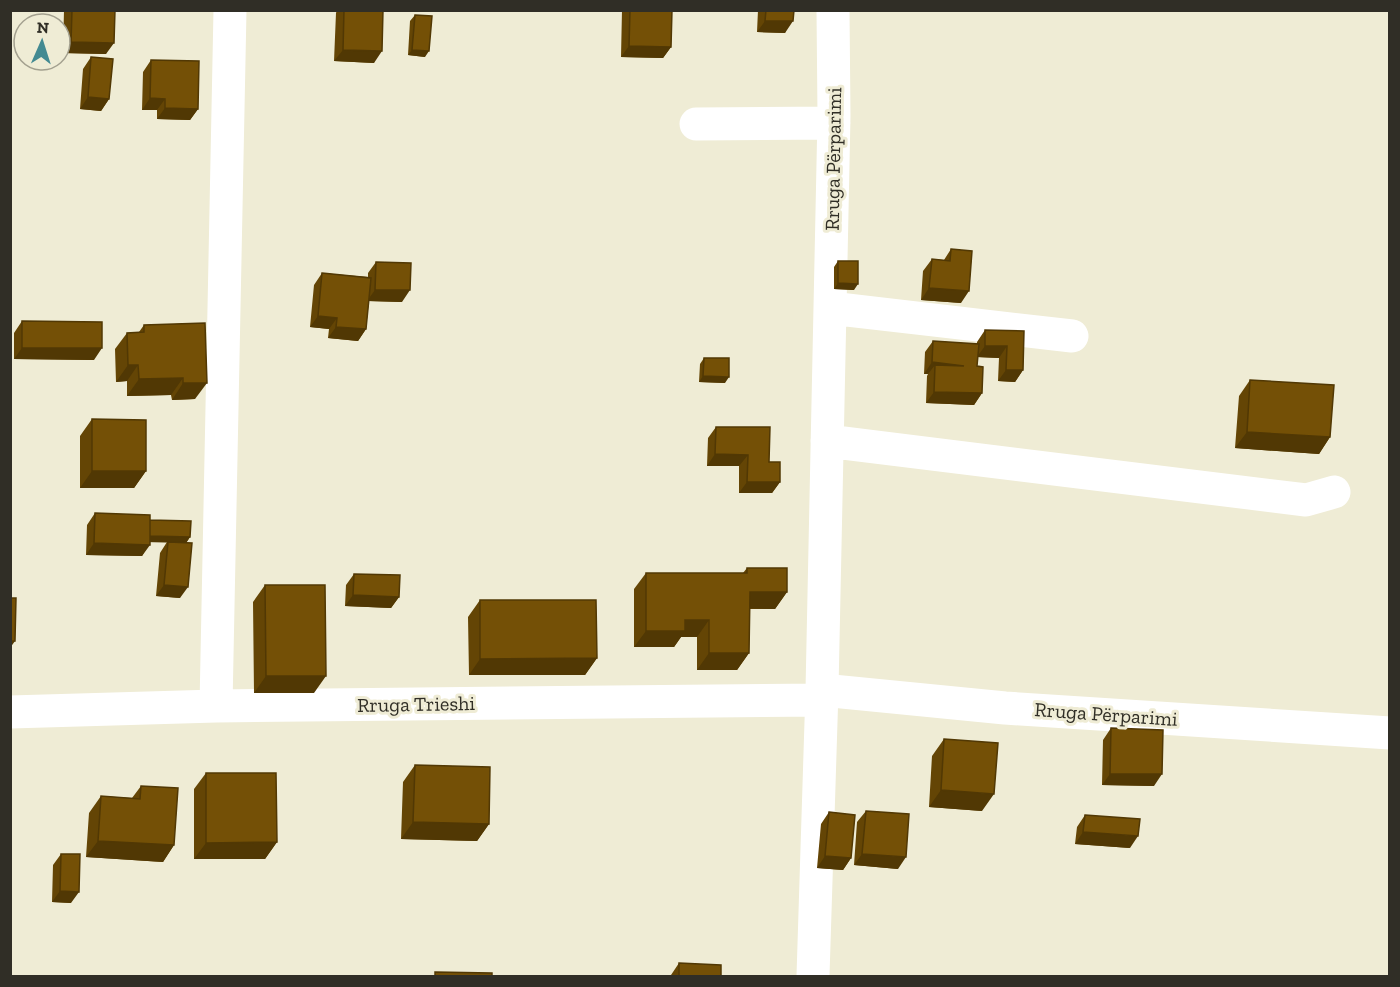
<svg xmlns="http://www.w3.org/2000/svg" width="1400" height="987" viewBox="0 0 1400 987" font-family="'Zilla Slab',serif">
	<rect width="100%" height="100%" fill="#efecd5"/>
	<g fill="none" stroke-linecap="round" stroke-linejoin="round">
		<path stroke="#fff" stroke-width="33" d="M696 124 834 123
			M830 308 1072 336
			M827 441 1306 500 1334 492
			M822 690 1005 708 1390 733
			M216 706 230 10
			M10 712 216 706 822 700
			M813 976 822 690 834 116 833 10"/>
	</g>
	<path fill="#644505" d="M64 10H115L106 54 63 53Z
		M337 10H383L374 63 334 61 336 13Z
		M622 10H672L671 47 663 58 621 57Z
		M758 10H794L785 33 757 32Z
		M415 15 425 57 408 55 410 21Z
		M91 57 109 99 101 111 80 109 83 69Z
		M151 60 198 109 190 120 157 119V110H142L143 72Z
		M951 249 961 303 921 300 923 271 932 259 944 260Z
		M838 261 854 290 834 289V267Z
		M376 262 402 302 369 301 366 329 358 341 328 338 329 329 310 327 314 285 322 273 368 277V273Z
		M22 321 94 360 14 359V333Z
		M205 323 195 399 172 400 171 395 127 396V381L116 382 115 349 127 333 139 332 144 325Z
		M985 330 1024 331 1023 370 1015 382 998 381 999 358 977 357V366L982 393 974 405 926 403 927 376 928 374H924L925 352 933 341 977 344V342Z
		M704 358 725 383 699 382 700 364Z
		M1250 380 1330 437 1319 454 1235 448 1239 396Z
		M92 419 146 471 134 488H80V436Z
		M716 427 769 462 780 482 772 493H739V466H707L708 438Z
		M95 513 150 520 190 537 186 543 180 598 156 596 160 553 167 542H150L142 556 86 555 87 525Z
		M747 568 787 592 775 609H750L749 653 737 670H697V637H681L674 647H634V589L646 573H743Z
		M354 574 399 597 391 608 345 606 346 585Z
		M265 585 314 693H254L253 602Z
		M480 600 597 658 585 675H469L468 617Z
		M1111 728 1154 786 1102 785 1103 740Z
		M944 739 982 811 929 807 932 756Z
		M415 765 489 824 477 841 401 839 403 782Z
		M206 773 277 842 265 859H194V789Z
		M141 786 174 845 163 862 86 857 89 813 101 796 132 798Z
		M866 811 898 869 854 865 857 822Z
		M829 812 851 858 843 870 817 868 821 824Z
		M1085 815 1130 848 1075 844 1077 827Z
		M61 854 71 903 52 902 53 865Z
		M679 963 721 976H671V975Z"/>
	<path fill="#513804" d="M765 21H793L785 33 757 32Z
		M71 42 114 43 106 54 63 53Z
		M629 46 671 47 663 58 621 57Z
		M343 50 382 51 374 63 334 61Z
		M412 50 429 51 425 57 408 55Z
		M88 97 109 99 101 111 80 109Z
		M150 98 165 99 157 110H142Z
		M165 108 198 109 190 120 157 119Z
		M838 283 858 284 854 290 834 289Z
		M929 288 969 291 961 303 921 300Z
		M375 290H410L402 302 367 301Z
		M318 316 337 318 329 329 310 327Z
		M336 327 366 329 358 341 328 338Z
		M985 346H1007L999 358 977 357Z
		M22 348H102L94 360 14 359Z
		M932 362 964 366 935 365 928 374H924Z
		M128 365H138L127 381 116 382Z
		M1006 370H1023L1015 382 998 381Z
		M703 376 729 377 725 383 699 382Z
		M183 378 171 395 127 396 139 379Z
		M183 383H207L195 399 172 400Z
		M934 392 982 393 974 405 926 403Z
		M1247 432 1330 437 1319 454 1235 448Z
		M715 454 748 455 739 466H707Z
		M92 471H146L134 488H80Z
		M747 482H780L772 493H739Z
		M149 536 190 537 186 543 144 542Z
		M94 543 150 545 142 556 86 555Z
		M164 585 188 587 180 598 156 596Z
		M750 592H787L775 609 738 608Z
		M353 595 399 597 391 608 345 606Z
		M685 620H709L697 637H681L674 647H634L646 631Z
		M10 641H15L10 648Z
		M709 653H749L737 670H697Z
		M597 658 585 675H469L480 659Z
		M266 676H326L314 693H254Z
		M1110 774H1162L1154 786 1102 785Z
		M941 790 994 794 982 811 929 807Z
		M413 822 489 824 477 841 401 839Z
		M1083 832 1138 836 1130 848 1075 844Z
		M98 841 174 845 163 862 86 857Z
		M277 842 265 859H194L206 843Z
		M862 854 906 857 898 869 854 865Z
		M825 856 851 858 843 870 817 868Z
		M60 891 79 892 71 903 52 902Z"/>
	<path fill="#745006" stroke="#513804" stroke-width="1.5" d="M72 10H115L114 43 71 42Z
		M344 10H383L382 51 343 50Z
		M630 10H672L671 47 629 46Z
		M766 10H794L793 21H765Z
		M415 15 432 16 429 51 412 50Z
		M91 57 113 59 109 99 88 97Z
		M151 60 199 61 198 109 165 108V99L150 98Z
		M951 249 972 251 969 291 929 288 932 259 950 261Z
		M838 261H858V284L838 283Z
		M376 262 411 263 410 290H375Z
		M322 273 371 278 366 329 336 327 337 318 318 316Z
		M22 321 102 322V348H22Z
		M205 323 207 383H183V378L139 379 138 365H128L127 333 144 332V325Z
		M985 330 1024 331 1023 370H1006L1007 346H985Z
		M933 341 979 344 977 366 983 367 982 393 934 392 935 365 964 366 932 362Z
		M704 358H729V377L703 376Z
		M1250 380 1334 385 1330 437 1247 432Z
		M92 419 146 420V471H92Z
		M716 427H770L769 462H780V482H747L748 455 715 454Z
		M95 513 150 515V545L94 543Z
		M150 520 191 521 190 537 150 536Z
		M168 542 192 543 188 587 164 585Z
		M747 568H787V592H750L749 653H709V620H685V631H646V573H747Z
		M354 574 400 575 399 597 353 595Z
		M265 585H325L326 676H266Z
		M10 598H16L15 641H10Z
		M480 600H596L597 658 480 659Z
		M1111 728 1163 730 1162 774H1110Z
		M944 739 998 743 994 794 941 790Z
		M415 765 490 767 489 824 413 822Z
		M206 773H276L277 842 206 843Z
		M141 786 178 788 174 845 98 841 101 796 140 799Z
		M866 811 909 814 906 857 862 854Z
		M829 812 855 815 851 858 825 856Z
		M1085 815 1140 819 1138 836 1083 832Z
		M61 854H80L79 892 60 891Z
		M679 963 721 965V976H679Z
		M435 972 492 973V976H435Z"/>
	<g text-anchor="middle" stroke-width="6" stroke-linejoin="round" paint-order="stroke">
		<g font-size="20" fill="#302e26" stroke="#efecd5">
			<text transform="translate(833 159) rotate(-89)" y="7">Rruga Përparimi</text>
			<text transform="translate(416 704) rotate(-1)" y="7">Rruga Trieshi</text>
			<text transform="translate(1106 714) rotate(4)" y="7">Rruga Përparimi</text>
		</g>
	</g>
	<rect width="1400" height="987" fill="none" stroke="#302e26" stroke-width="24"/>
	<g transform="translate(42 42) rotate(3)"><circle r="28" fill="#efecd5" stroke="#a3a08f" stroke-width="1.5"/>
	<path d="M0-4.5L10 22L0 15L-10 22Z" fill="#438a92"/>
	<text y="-9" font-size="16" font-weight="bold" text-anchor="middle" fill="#302e26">N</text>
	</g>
</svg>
